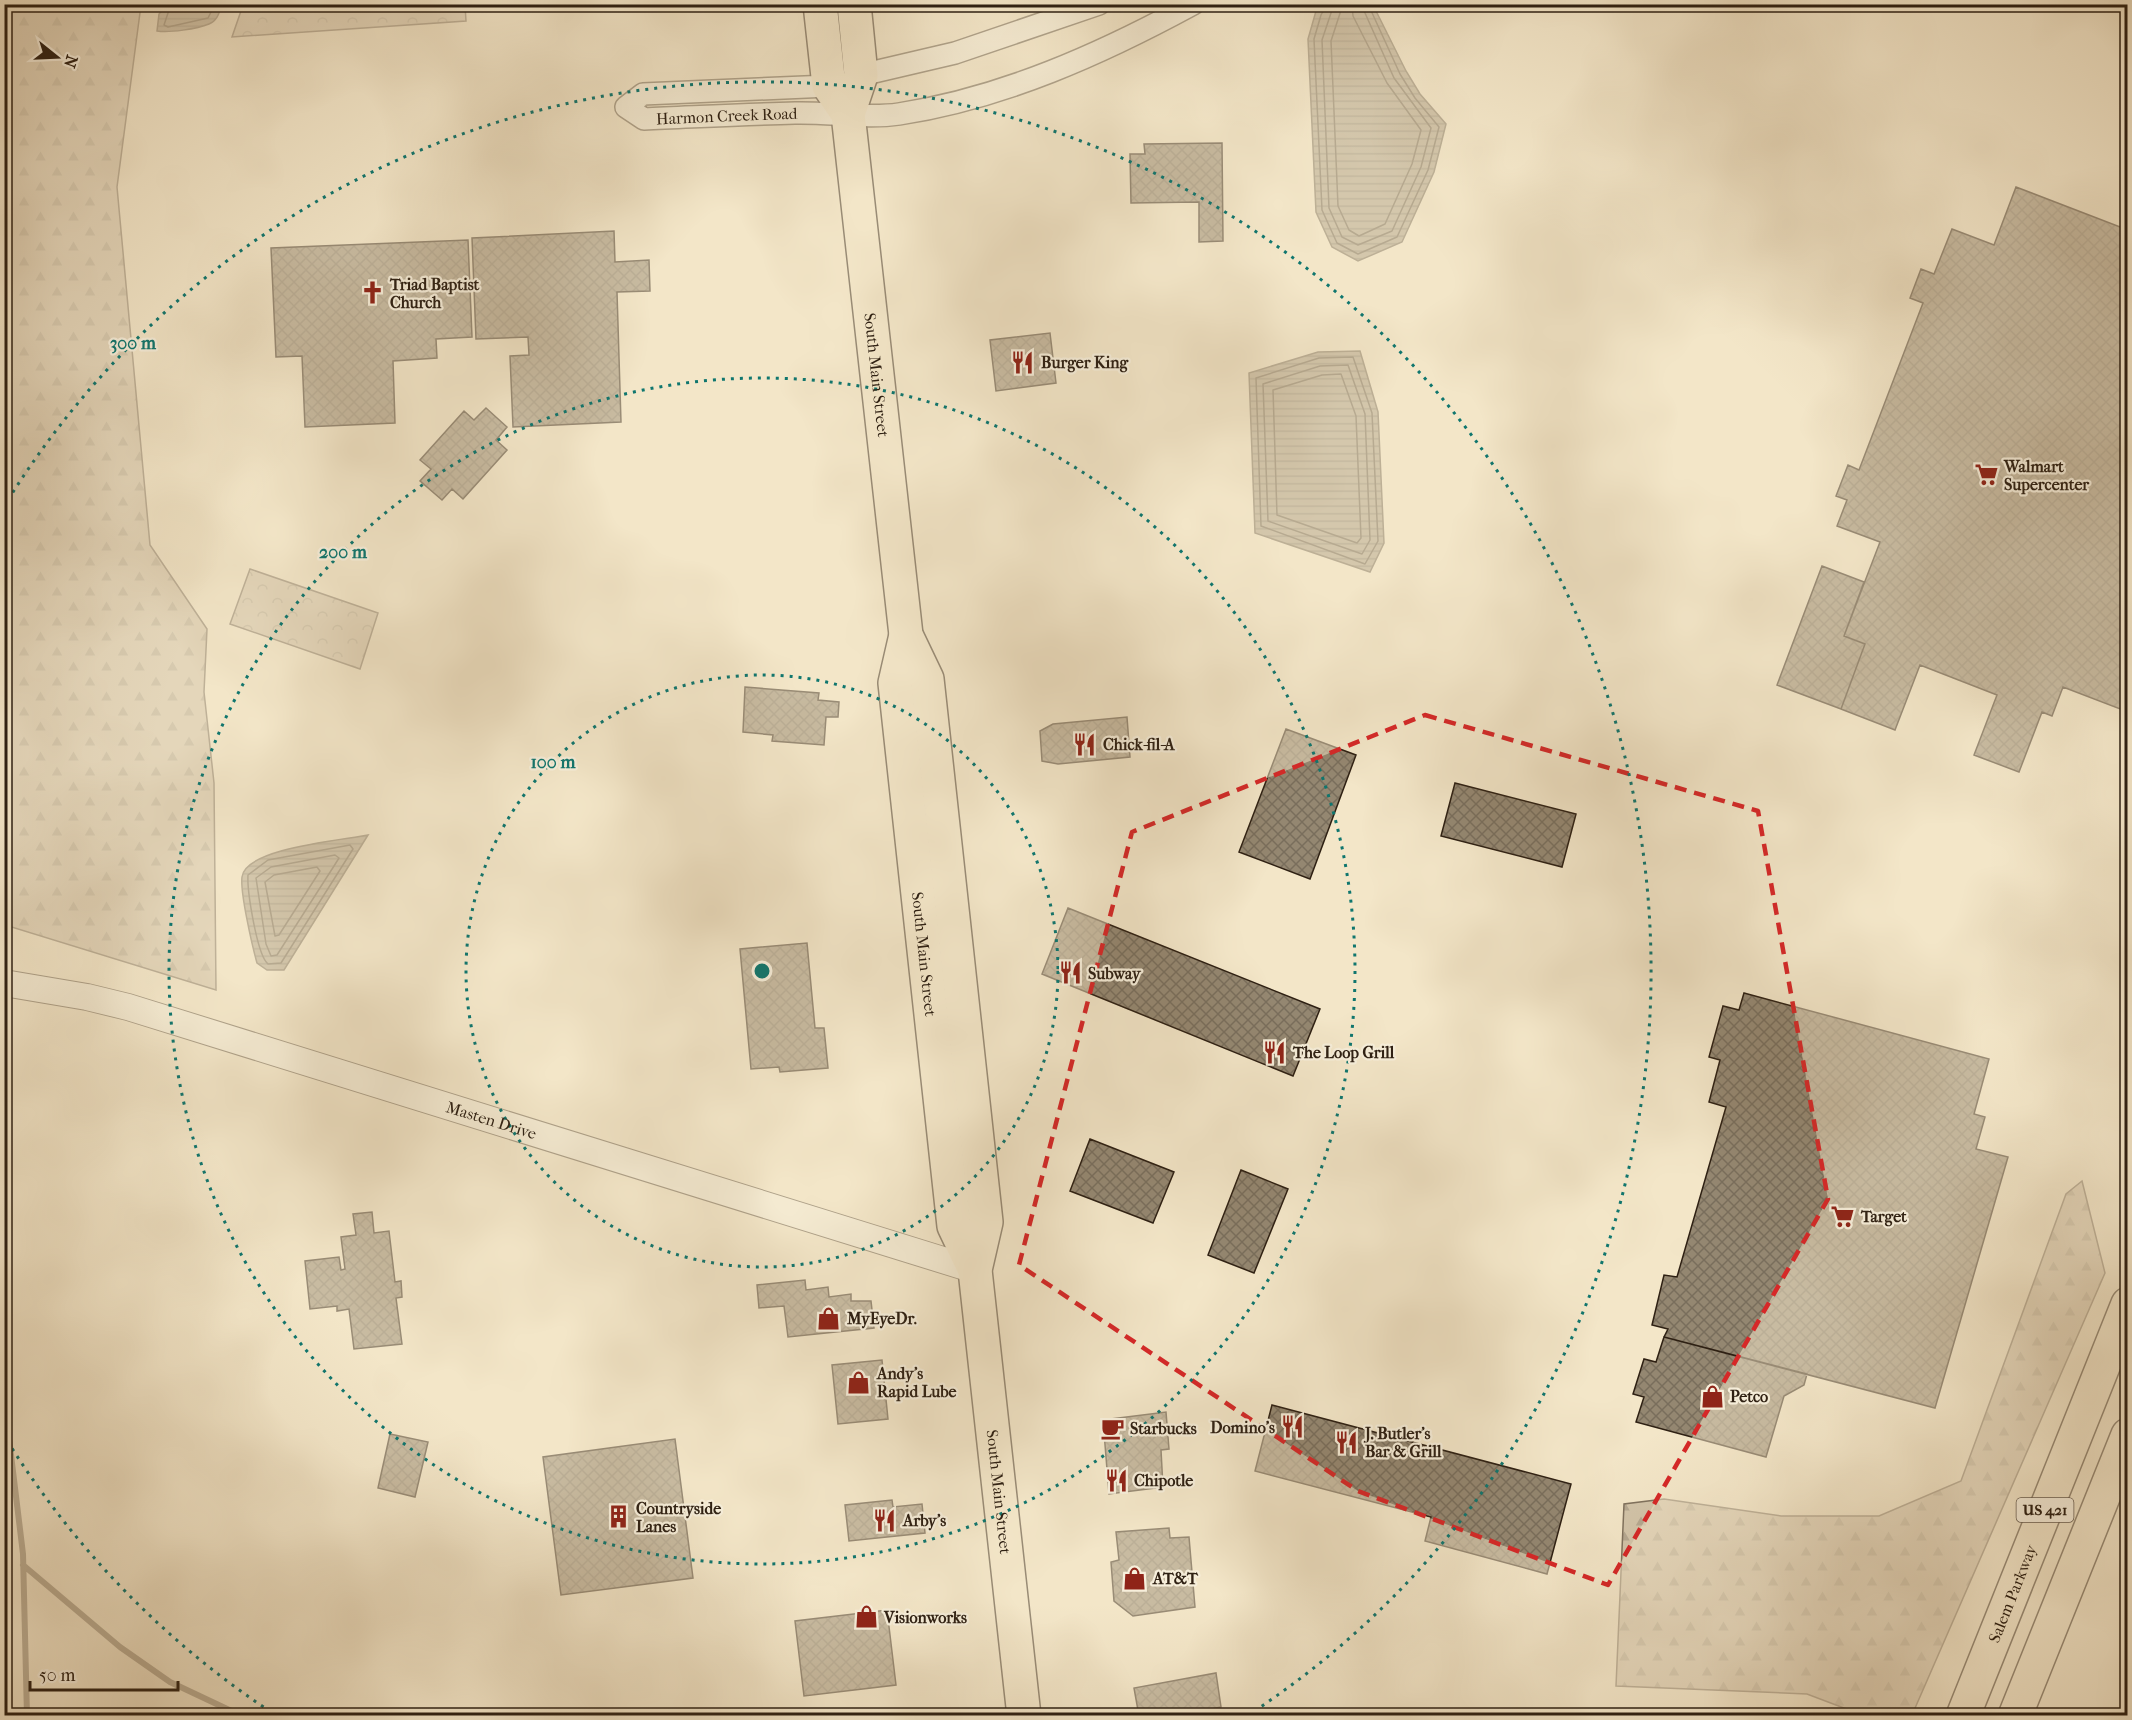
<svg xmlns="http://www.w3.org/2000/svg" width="2132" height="1720" viewBox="0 0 2132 1720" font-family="'IM FELL French Canon',serif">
	<defs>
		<pattern id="forest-firs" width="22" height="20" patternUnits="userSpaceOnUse" patternTransform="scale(1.5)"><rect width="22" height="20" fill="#d2c4a9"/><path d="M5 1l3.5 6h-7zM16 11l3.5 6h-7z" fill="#b5a891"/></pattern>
		<pattern id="park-crowns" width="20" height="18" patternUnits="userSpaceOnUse" patternTransform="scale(1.5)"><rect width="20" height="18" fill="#d2c4a9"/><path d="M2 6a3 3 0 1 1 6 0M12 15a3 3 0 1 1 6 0" fill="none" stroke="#b5a891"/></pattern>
		<pattern id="water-rules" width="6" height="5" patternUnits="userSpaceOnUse" patternTransform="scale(1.5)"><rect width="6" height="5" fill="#b0a38a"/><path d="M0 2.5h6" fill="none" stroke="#908470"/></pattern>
		<pattern id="building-cross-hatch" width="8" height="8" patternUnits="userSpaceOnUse" patternTransform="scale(1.5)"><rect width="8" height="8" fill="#948771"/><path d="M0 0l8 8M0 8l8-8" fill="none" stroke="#796e5c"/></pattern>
	</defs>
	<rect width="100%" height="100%" fill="#f3e6c8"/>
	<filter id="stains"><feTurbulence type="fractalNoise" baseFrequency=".00333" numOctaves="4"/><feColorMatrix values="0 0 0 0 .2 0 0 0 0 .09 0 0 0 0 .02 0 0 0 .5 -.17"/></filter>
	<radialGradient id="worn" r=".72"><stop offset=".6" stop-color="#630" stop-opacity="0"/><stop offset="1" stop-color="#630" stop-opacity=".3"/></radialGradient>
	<path fill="url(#forest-firs)" stroke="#80725e" stroke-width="1.5" d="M5 4 141 5 117 187 150 545 207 629 204 692 214 783 216 990 5 925Z
		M2082 1181 2105 1273 1912 1715H1856L1857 1713 1807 1694 1616 1686 1624 1504 1664 1499 1781 1516H1879L1961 1481 2066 1194Z"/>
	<path fill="url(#park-crowns)" stroke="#80725e" stroke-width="1.5" d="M243 5H465L466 21 232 37Z
		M250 569 378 613 360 669 230 624Z"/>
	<path fill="url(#water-rules)" stroke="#7c6f5a" stroke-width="1.5" d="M167 5V4L221 5C220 12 217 21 209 24 197 29 169 33 157 31L159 14Z
		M1324 5H1373L1406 71 1420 94 1446 124 1434 172 1402 242 1358 261 1332 247 1316 212 1308 39 1316 11Z
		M1360 351 1378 412 1384 543 1370 572 1255 533 1249 373 1318 352Z
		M368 835 284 970H267L257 963C252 945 240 892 242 877 245 848 344 840 368 835Z"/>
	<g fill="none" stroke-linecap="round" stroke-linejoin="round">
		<path stroke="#6f624e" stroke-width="1.5" d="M171 4 164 25 168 27 208 18 215 4
			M1327 4 1321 15 1314 39 1322 210 1337 243 1358 254 1397 237 1428 170 1439 127 1415 98 1400 74 1368 4
			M1334 4 1322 40 1329 208 1342 237 1358 245 1392 231 1421 167 1431 128 1394 78 1361 4
			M1343 4 1331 41 1338 206 1349 230 1359 236 1385 224 1412 164 1421 130 1387 83 1353 16 1352 4
			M1353 357 1372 413 1378 541 1365 564 1261 526 1256 378 1319 358Z
			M1348 365 1365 414 1370 540 1362 554 1268 521 1263 384 1320 366Z
			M1341 374 1356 416 1361 538 1357 543 1277 515 1273 390 1322 375Z
			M350 845 353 849 281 963 268 964C257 955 247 891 248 875L268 860Z
			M335 855 339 858 334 866 277 955 271 956 266 944 256 878 271 867Z
			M317 867 320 871 279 935 275 936 265 882 274 875Z"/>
		<path stroke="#7c6f5a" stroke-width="6" d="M4 1397 23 1554 27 1716
			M23 1565 120 1647 170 1682 242 1716"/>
	</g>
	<path fill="url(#building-cross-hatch)" stroke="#2e2013" stroke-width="1.5" d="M1222 143 1223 241 1199 242V202L1131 203 1130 154H1145L1144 144Z
		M2016 187 2128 230V712L2063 687 2052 716 2042 712 2019 772 1974 755 1997 695 1920 665 1895 730 1841 709 1865 644 1844 636 1880 542 1837 526 1847 500 1836 496 1848 465 1859 470 1923 303 1910 298 1921 269 1934 274 1952 229 1994 245Z
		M614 231 615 262 649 260 650 291 617 292 621 422 513 427 510 356 529 355 528 337 476 339 472 238Z
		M468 240 472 337 436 339 437 358 393 361 395 423 305 427 302 356 276 357 271 248Z
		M1050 333 1056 383 996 391 990 340Z
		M486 408 507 427 496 440 507 450 463 499 452 489 442 500 420 481 431 469 420 460 464 411 474 420Z
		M1822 566 1864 582 1844 636 1865 644 1841 709 1777 685Z
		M745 687 819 693 818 700 839 702 838 717H826L824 745 772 741 773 735 743 732Z
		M1127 717 1130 757 1058 764 1042 761 1040 731 1053 724Z
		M1286 729 1356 755 1310 879 1239 852Z
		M1455 783 1576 814 1562 867 1441 836Z
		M1068 908 1320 1009 1293 1076 1042 974Z
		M807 943 815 1028H824L828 1068 780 1072 779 1067 751 1069 740 949Z
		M1744 993 1989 1059 1974 1114 1985 1117 1976 1149 2008 1157 1935 1408 1664 1337 1668 1329 1652 1325 1664 1275 1677 1277 1726 1107 1709 1102 1720 1060 1709 1057 1723 1006 1739 1010Z
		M1090 1139 1174 1172 1153 1223 1070 1191Z
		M1241 1170 1288 1189 1254 1273 1208 1255Z
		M372 1212 374 1233 389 1231 395 1282 401 1281 402 1297 396 1298 402 1344 354 1349 349 1309 337 1311V1306L310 1309 305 1261 339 1257 341 1270 345 1269 341 1237 356 1235 353 1214Z
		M805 1280 806 1290 828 1287 829 1297 851 1294V1301H871L874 1328 788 1337 784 1306 759 1308 757 1285Z
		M1664 1337 1807 1374 1804 1385 1784 1396 1766 1457 1636 1422 1644 1397 1633 1394 1644 1359 1656 1362Z
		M882 1360 888 1419 838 1424 832 1365Z
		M1272 1405 1571 1484 1547 1574 1425 1541 1431 1517 1255 1471Z
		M1166 1412 1169 1449 1161 1450 1163 1487 1109 1494 1103 1420Z
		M390 1434 428 1442 415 1497 378 1488Z
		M675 1439 693 1578 561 1595 543 1457Z
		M892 1500 893 1507 922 1504 925 1533 849 1541 845 1505Z
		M1169 1528 1170 1538 1189 1537 1195 1607 1133 1616 1114 1601 1111 1562 1119 1560 1116 1532Z
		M887 1610 896 1685 804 1696 795 1621Z
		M1216 1673 1221 1707 1211 1709 1212 1716H1139L1134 1688Z"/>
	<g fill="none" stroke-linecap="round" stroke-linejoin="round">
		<defs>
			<g id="minor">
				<path d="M861 75 955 53 1099 4"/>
				<path id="s1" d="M829 86 643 94 626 107 644 119C694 117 745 114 795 113 829 112 866 119 899 114 1003 98 1101 54 1193 4"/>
			</g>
			<g id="tertiary">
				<path id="s2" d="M4 983 87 997 128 1007 975 1270"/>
			</g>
			<g id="primary">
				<path d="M820 4 829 86 848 114"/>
				<path id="s3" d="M854 4 861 75 848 114 906 635 927 679 986 1222 975 1270 1024 1716"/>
				<path id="s4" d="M906 635 895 683 954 1226 975 1270"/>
			</g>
			<g id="motorway">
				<path id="s5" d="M1963 1716 2128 1304"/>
				<path d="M2015 1716 2128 1435"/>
			</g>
		</defs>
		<use href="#minor" stroke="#5f5240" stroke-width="24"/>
		<use href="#tertiary" stroke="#5f5240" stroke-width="28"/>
		<use href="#primary" stroke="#2e2013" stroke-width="36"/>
		<use href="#motorway" stroke="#2e2013" stroke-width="36"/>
		<use href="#minor" stroke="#f7efdb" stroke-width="21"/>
		<use href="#tertiary" stroke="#f7efdb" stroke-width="26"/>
		<use href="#primary" stroke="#f3e6c8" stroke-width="33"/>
		<use href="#motorway" stroke="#f3e6c8" stroke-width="33"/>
	</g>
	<path d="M0 0H2132V1720H0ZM1425 715 1758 811 1828 1199 1608 1585 1358 1491 1019 1265 1132 832Z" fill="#f3e6c8" fill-opacity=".55" fill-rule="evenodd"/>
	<path fill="none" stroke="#d62828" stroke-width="4.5" stroke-dasharray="12 8" stroke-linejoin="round" d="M1425 715 1758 811 1828 1199 1608 1585 1358 1491 1019 1265 1132 832Z"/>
	<g fill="none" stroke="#0f766e" stroke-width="3" stroke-dasharray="3 6">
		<circle cx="762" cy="971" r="296"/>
		<circle cx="762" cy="971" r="593"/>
		<path d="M271 1712A889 889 0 0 1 8 1442M8 500A889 889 0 1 1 1253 1712"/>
	</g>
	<defs>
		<symbol id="church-bare" viewBox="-9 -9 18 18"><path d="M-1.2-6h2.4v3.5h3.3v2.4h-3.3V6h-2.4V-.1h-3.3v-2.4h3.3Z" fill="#8f2418" stroke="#f7efdb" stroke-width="2.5" paint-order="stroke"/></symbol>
		<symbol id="restaurant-bare" viewBox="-9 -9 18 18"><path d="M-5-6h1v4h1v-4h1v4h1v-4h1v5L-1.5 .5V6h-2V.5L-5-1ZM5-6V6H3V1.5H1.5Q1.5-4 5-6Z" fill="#8f2418" stroke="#f7efdb" stroke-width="2.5" paint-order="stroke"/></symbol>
		<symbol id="supermarket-bare" viewBox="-9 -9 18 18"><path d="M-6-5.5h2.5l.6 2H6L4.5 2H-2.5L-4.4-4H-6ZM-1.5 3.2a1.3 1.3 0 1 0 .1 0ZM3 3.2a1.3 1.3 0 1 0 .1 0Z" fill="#8f2418" stroke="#f7efdb" stroke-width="2.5" paint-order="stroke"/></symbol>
		<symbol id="shop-bare" viewBox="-9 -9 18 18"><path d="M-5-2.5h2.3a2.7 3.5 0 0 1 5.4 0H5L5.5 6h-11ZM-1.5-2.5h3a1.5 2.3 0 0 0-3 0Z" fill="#8f2418" stroke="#f7efdb" stroke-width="2.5" paint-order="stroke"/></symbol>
		<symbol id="cafe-bare" viewBox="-9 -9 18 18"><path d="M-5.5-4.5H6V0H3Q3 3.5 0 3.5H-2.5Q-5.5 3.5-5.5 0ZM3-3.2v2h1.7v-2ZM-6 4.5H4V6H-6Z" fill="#8f2418" stroke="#f7efdb" stroke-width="2.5" paint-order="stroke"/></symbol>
		<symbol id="building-bare" viewBox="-9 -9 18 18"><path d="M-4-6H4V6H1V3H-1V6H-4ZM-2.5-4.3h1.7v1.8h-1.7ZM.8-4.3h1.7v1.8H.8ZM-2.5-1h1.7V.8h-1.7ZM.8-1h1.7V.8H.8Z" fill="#8f2418" stroke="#f7efdb" stroke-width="2.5" paint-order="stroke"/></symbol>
	</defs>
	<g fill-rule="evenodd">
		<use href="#church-bare" x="356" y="276" width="33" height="33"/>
		<use href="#restaurant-bare" x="1006" y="346" width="33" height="33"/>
		<use href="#supermarket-bare" x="1970" y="458" width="33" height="33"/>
		<use href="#restaurant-bare" x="1068" y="728" width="33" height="33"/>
		<use href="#restaurant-bare" x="1054" y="956" width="33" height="33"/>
		<use href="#restaurant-bare" x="1258" y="1036" width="33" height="33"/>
		<use href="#supermarket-bare" x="1826" y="1200" width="33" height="33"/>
		<use href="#shop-bare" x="812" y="1302" width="33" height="33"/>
		<use href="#shop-bare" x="842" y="1366" width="33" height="33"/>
		<use href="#shop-bare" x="1696" y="1380" width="33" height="33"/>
		<use href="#restaurant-bare" x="1276" y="1410" width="33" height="33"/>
		<use href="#cafe-bare" x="1096" y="1412" width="33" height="33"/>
		<use href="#restaurant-bare" x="1330" y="1426" width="33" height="33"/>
		<use href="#restaurant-bare" x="1100" y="1464" width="33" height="33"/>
		<use href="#building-bare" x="602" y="1500" width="33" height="33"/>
		<use href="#restaurant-bare" x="868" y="1504" width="33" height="33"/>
		<use href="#shop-bare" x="1118" y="1562" width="33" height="33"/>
		<use href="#shop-bare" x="850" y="1600" width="33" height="33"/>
	</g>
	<g text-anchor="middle" stroke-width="4.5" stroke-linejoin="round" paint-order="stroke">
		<rect fill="#f7efdb" stroke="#6a5e4f" stroke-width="1.5" x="2016.5" y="1498" width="57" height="24" rx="4.5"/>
		<g font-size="15" font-weight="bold" fill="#2e2013">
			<text x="2045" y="1515">US 421</text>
		</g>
		<g font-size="16" fill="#2e2013" stroke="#f7efdb">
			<text dy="6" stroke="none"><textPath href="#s1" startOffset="312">Harmon Creek Road</textPath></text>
			<text dy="6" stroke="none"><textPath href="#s3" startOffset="375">South Main Street</textPath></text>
			<text dy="6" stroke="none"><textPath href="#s4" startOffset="322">South Main Street</textPath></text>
			<text dy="6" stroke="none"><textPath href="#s2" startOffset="507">Masten Drive</textPath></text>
			<text dy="6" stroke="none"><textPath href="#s3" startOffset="1504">South Main Street</textPath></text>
			<text dy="6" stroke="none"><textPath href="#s5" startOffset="132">Salem Parkway</textPath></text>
		</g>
		<g font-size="16" font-weight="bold" fill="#2e2013" stroke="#f7efdb" text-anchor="start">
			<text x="390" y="290">Triad Baptist<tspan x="390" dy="18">Church</tspan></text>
			<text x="1041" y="368">Burger King</text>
			<text x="2004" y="472">Walmart<tspan x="2004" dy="18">Supercenter</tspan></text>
			<text x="1103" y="750">Chick-fil-A</text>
			<text x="1088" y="979">Subway</text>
			<text x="1293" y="1058">The Loop Grill</text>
			<text x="1861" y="1222">Target</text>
			<text x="847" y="1324">MyEyeDr.</text>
			<text x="877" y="1379">Andy's<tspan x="877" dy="18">Rapid Lube</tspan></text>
			<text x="1730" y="1402">Petco</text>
			<text x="1275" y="1433" text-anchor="end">Domino's</text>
			<text x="1130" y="1434">Starbucks</text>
			<text x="1365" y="1439">J. Butler's<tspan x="1365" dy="18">Bar &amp; Grill</tspan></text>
			<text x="1134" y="1486">Chipotle</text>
			<text x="636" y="1514">Countryside<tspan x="636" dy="18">Lanes</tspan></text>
			<text x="903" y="1526">Arby's</text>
			<text x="1153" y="1584">AT&amp;T</text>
			<text x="884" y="1623">Visionworks</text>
		</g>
	</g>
	<circle cx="762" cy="971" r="9" fill="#0f766e" stroke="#f7efdb" stroke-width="3"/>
	<g font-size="18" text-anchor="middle" font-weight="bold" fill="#0f766e" stroke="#f7efdb" stroke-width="4.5" stroke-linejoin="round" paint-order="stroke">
		<text x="133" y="349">300 m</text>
		<text x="343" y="558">200 m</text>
		<text x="553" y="768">100 m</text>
	</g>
	<rect width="2132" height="1720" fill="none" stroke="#f3e6c8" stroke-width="24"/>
	<rect x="6" y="6" width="2120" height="1708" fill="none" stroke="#2e2013" stroke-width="3"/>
	<rect x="12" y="12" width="2108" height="1696" fill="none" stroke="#2e2013" stroke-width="1.5"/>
	<g transform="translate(57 57) rotate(108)" stroke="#f7efdb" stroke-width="4.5" paint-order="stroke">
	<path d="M0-4.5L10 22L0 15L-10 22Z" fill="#2e2013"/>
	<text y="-9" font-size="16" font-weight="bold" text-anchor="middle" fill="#2e2013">N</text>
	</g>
	<path d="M30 1681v9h148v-9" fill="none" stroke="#2e2013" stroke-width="3"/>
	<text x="39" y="1681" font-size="18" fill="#2e2013" stroke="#f7efdb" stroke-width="4.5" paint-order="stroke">50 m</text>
	<rect width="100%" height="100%" filter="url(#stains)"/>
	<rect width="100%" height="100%" fill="url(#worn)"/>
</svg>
